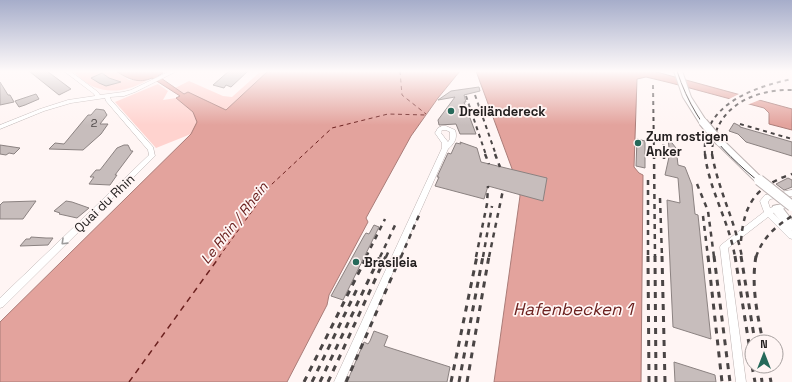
<svg xmlns="http://www.w3.org/2000/svg" width="792" height="382" viewBox="0 0 792 382" font-family="'Space Grotesk',sans-serif">
	<rect width="100%" height="100%" fill="#fff5f4"/>
	<path fill="#ffd3cf" d="M116 71 129 80 146 81C121 95 94 95 74 72Z
		M261 71H268L226 110 184 94 175 88 189 81 223 96 232 97Z
		M158 84 168 91 163 100 176 98 193 112 197 122 191 134 156 148 115 102Z"/>
	<path fill="#e3a39d" stroke="#aa7c78" d="M116 71H161L163 73 158 76 184 94 188 92 226 110 268 71H460L438 98 411 136 366 218 368 222 329 295 327 305 287 382H0V322L191 134 197 122 193 112 176 98 180 96 152 78C139 84 128 79 116 71Z
		M476 71H653L792 109V130L769 124V113L764 108 671 83 646 77 637 79 634 167 639 173 643 175 641 382H494L520 196 518 185Z"/>
	<path fill="#fff5f4" d="M741 93 753 96 762 99 747 105 727 100Z"/>
	<g fill="none" stroke-linecap="round" stroke-linejoin="round">
		<path stroke="#6c211f" stroke-width="1" stroke-dasharray="4 3.5" stroke-linecap="butt" d="M400 71 402 95 426 114
			M219 257 271 185 332 128 388 114 426 115"/>
		<path stroke="#6c211f" stroke-width="1.5" stroke-dasharray="6 5" stroke-linecap="butt" d="M129 382 220 256"/>
	</g>
	<path fill="#c7bdbc" stroke="#8b8281" d="M29 71H47L71 89 59 95Z
		M229 71H248L231 87 226 85 224 88 213 85Z
		M102 73 109 78 121 82 106 86 99 83 91 78Z
		M0 82 8 95H10L14 102 0 105Z
		M479 87 480 91 464 95 466 102H464L476 134H460L456 124 439 125 438 120 455 97 438 100 451 91Z
		M36 94 39 99 25 105 19 107 15 101Z
		M96 109 104 110 107 115 100 124H108L101 134 83 150 49 149 55 143 64 144 88 115H91Z
		M734 123 740 126V127L792 142V156L746 142 738 134 729 131Z
		M668 138 676 148 678 165 685 167 692 185 695 214 698 215 711 339 673 327 667 200 680 203 678 178 665 175 669 157H670Z
		M637 139 645 141V168L636 166Z
		M460 142 477 148 481 162 547 178 543 201 488 186 484 199 435 186 439 177H437L448 153 451 154 456 143 461 144Z
		M0 145 20 148 14 154 9 153 6 155 0 154Z
		M124 145H128L131 151H133L115 175H117L110 185 89 184 94 177H90L96 170H100L117 148Z
		M788 178 792 180V187L787 189 784 190 776 184Z
		M36 201 23 219H0V205L3 202Z
		M66 201 72 202 89 208 77 218 59 214 60 213 54 211Z
		M374 225 379 227 343 300 331 296 364 236 366 233 369 234Z
		M31 237 46 238H53L48 245 20 246 26 239H30Z
		M374 331 388 336 384 346 450 367 447 382H347L364 342 368 344 370 341Z
		M674 362 715 375 716 382H675Z"/>
	<g fill="none" stroke-linecap="round" stroke-linejoin="round">
		<defs>
			<path id="street" d="M64 71H70L98 92 100 95 123 92 131 90 170 71H177L135 92 124 96 110 97 111 100 153 147 155 156 3 307 0 308V298L149 155 148 150 106 101 105 98 71 103 44 111 0 129V125L40 109 68 100 95 96 94 94Z
				M442 126H446L455 130C458 138 454 144 448 149L344 382H334L442 148V143L435 133 438 128ZM442 130H446L450 132V139L448 142 441 133Z
				M792 190V196L770 199 768 202 770 208 792 200V205L773 213 792 231V239L789 238 768 217 728 248 746 382H736L720 247 721 245 764 212 760 201 765 195Z"/>
			<path id="secondary" d="M674 71H682L691 97 707 122 706 124H700L683 97Z
				M720 139 723 140 762 178 764 180 762 182H756L717 144 716 142Z
				M777 205 781 206 792 220V231L788 230 773 212 772 209 773 206Z"/>
		</defs>
		<use href="#street" stroke="#bdb3b2" stroke-width="1"/>
		<use href="#secondary" stroke="#bdb3b2" stroke-width="2"/>
		<use href="#street" fill="#fff" fill-rule="evenodd"/>
		<use href="#secondary" fill="#fff" fill-rule="evenodd"/>
		<path stroke="#4a4545" stroke-width="1" d="M677 71C698 136 741 168 792 208"/>
		<path stroke="#4a4545" stroke-width="2" stroke-dasharray="4 4" stroke-linecap="butt" d="M653 85 654 155
			M475 95 496 155
			M466 96 486 155
			M740 124 792 139
			M663 136 664 155
			M705 155C700 105 754 87 792 79
			M712 155C712 109 751 89 792 90"/>
		<path stroke="#4a4545" stroke-width="2.5" stroke-dasharray="5 5" stroke-linecap="butt" d="M485 154 489 164
			M495 154 500 167
			M654 154 655 257
			M664 154V159
			M705 154C709 190 729 221 735 257
			M712 154C718 189 735 221 742 257
			M648 180V257
			M697 184 708 211 714 257
			M660 198 662 257
			M703 216 708 257
			M741 241C744 203 756 186 792 174
			M366 257 385 219
			M380 257 397 221
			M386 257 390 248
			M401 257 420 213
			M476 257 487 204 488 186
			M483 257 492 206
			M489 257 503 190
			M756 257C763 237 775 227 792 216"/>
		<path stroke="#4a4545" stroke-width="3" stroke-dasharray="6 6" stroke-linecap="butt" d="M648 256 649 382
			M655 256 656 382
			M662 256 665 382
			M708 256 722 382
			M714 256 730 382
			M735 256 752 363
			M741 256 755 342
			M756 256C751 285 757 313 763 342
			M752 366 755 382
			M760 366 762 382
			M768 366 771 382
			M304 382 367 256
			M312 382 357 289
			M320 382 380 256
			M328 382 386 256
			M346 382 401 256
			M451 382 477 256
			M459 382 483 256
			M467 382 489 256"/>
		<defs>
			<path id="secondary-bridge-far1" d="M703 122 720 142"/>
			<path id="secondary-bridge" d="M759 180 792 206"/>
		</defs>
		<use href="#secondary-bridge-far1" stroke="#bdb3b2" stroke-width="10" stroke-linecap="butt"/>
		<use href="#secondary-bridge" stroke="#bdb3b2" stroke-width="12" stroke-linecap="butt"/>
		<use href="#secondary-bridge-far1" stroke="#fff" stroke-width="8"/>
		<use href="#secondary-bridge" stroke="#fff" stroke-width="10"/>
	</g>
	<defs><path id="oneway-chevron" d="M-2-3.5L2.5 0L-2 3.5" fill="none" stroke-width="1.6" stroke-linecap="round" stroke-linejoin="round"/></defs>
	<use stroke="#9c9b9b" href="#oneway-chevron" transform="translate(64 242) rotate(136)"/>
	<linearGradient id="sky" x2="0" y2="1"><stop stop-color="#a6adca"/><stop offset="0.57" stop-color="#fffafa"/><stop offset="1" stop-color="#fffafa" stop-opacity="0"/></linearGradient>
	<rect width="792" height="125" fill="url(#sky)"/>
	<g fill="#26695a" stroke="#fff5f4" stroke-width="1.5">
		<circle cx="451" cy="111" r="4"/>
		<circle cx="638" cy="143" r="4"/>
		<circle cx="356" cy="262" r="4"/>
	</g>
	<g text-anchor="middle" stroke-width="3.5" stroke-linejoin="round" paint-order="stroke">
		<g font-size="11" fill="#4d4747">
			<text x="94" y="127">2</text>
		</g>
		<g font-size="13" font-weight="bold" fill="#242020" stroke="#fff5f4" text-anchor="start">
			<text x="459" y="116">Dreiländereck</text>
			<text x="646" y="141">Zum rostigen<tspan x="646" dy="15">Anker</tspan></text>
			<text x="364" y="267">Brasileia</text>
		</g>
		<g font-size="13" fill="#242020" stroke="#fff5f4">
			<text transform="translate(104 203) rotate(-44)" y="5">Quai du Rhin</text>
		</g>
		<g font-size="14" font-style="italic" fill="#6c211f" stroke="#fff5f4">
			<text transform="translate(234 223) rotate(-52)" y="5">Le Rhin / Rhein</text>
		</g>
		<g font-size="17" font-style="italic" fill="#6c211f" stroke="#fff5f4">
			<text x="573" y="315">Hafenbecken 1</text>
		</g>
	</g>
	<g transform="translate(764 354)"><circle r="19" fill="#fff5f4" stroke="#a7a09f"/>
	<path d="M0-3L7 15L0 10L-7 15Z" fill="#26695a"/>
	<text y="-6" font-size="11" font-weight="bold" text-anchor="middle" fill="#242020">N</text>
	</g>
</svg>
